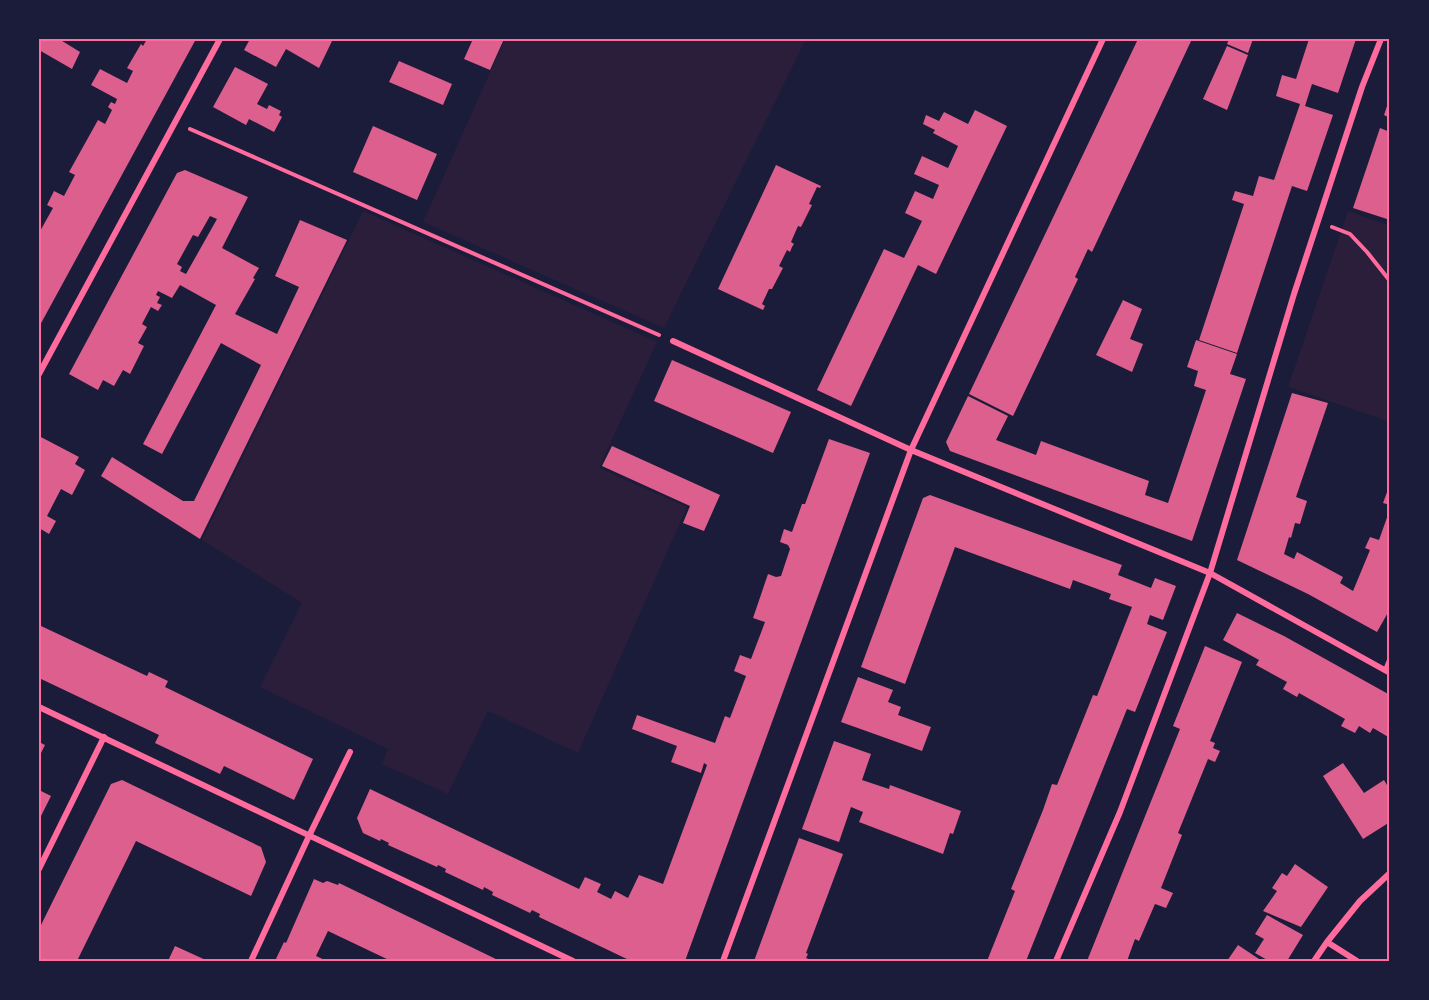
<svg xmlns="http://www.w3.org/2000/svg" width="1429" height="1000" viewBox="0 0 1429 1000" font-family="'Work Sans',sans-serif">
	<rect width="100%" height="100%" fill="#1b1b3a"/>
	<path fill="#2a1e3b" d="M505 39H806L664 328 423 222Z
		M363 211 657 342 599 468 687 507 578 753 488 711 448 794 382 764 388 749 260 687 302 603 202 540Z
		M1348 211 1390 226V422L1288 387Z"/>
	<path fill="#dd5f8e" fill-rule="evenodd" d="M39 39H59L80 52 72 69 39 50Z
		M147 39H196L39 327V233L53 208 47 205 54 191 64 196 75 175 69 172 98 120 105 124 112 110 108 107 111 102 115 104 117 99 91 85 100 69 127 83 133 71 127 68 141 44 143 46Z
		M250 39H333L319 68 286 49 276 67 244 50Z
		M473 39H504L490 70 464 59Z
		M1138 39H1192L1092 252 1088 249 1075 277 1078 279 1013 416 969 394Z
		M1229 39H1253L1248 53 1227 44Z
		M1309 39H1356L1338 93 1312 84 1305 106 1333 115 1307 191 1292 186 1237 353 1199 340 1244 204 1232 200 1235 191 1253 196 1259 176 1274 180 1300 104 1276 96 1282 75 1296 79Z
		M1227 46 1248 55 1227 110 1203 99Z
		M399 61 452 84 443 105 389 82Z
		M235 67 268 84 257 104 267 109 269 105 281 111 279 115 282 117 274 132 249 119 246 125 213 107Z
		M1390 97V118L1384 115Z
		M975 110 1007 126 936 274 918 265 851 406 817 390 884 249 904 258 922 221 905 213 915 191 933 199 939 185 914 174 922 156 948 168 958 146 933 133 935 130 923 124 926 115 939 121 944 112 968 124Z
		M373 126 437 154 417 200 353 172Z
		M1380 128 1390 132V211L1387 219 1353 208Z
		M776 165 821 186 820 188 817 187 809 204 812 205 801 227 798 226 791 242 794 244 792 247 790 252 787 250 779 266 783 268 772 289H769L762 304 765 306 763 310 718 289Z
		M185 170 248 197 222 248 259 268 253 278 255 279 235 314 277 334 299 287 275 276 300 220 347 240 200 539 101 476 112 457 183 501H194L261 365 221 343 162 454 143 444 216 305 180 285 172 298 158 291 156 295 160 297 157 303 162 305 158 311 151 307 142 324 147 327 138 343 144 346 130 374 123 370 114 386 103 380 98 390 69 374 177 173ZM210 216 217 219 186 274 180 271 182 267 177 264 193 235 198 237Z
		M1123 300 1142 309 1130 339 1143 344 1132 372 1096 355Z
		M1196 340 1237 354 1230 374 1246 379 1192 541 950 451 946 442 968 396 1008 416 996 440 1036 455 1041 441 1149 481 1145 495 1168 503 1206 390 1194 386 1198 371 1187 367Z
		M672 360 791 412 773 453 654 401Z
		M1292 393 1328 403 1296 497 1307 501 1300 524 1295 523 1291 538 1289 537 1284 554 1294 559 1297 552 1343 577 1340 583 1353 591 1370 550 1365 548 1370 537 1379 540 1390 509V609L1377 632 1308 594 1237 560Z
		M39 436 79 457 75 464 85 470 72 495 61 489 47 516 56 521 49 534 39 528Z
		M829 439 870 453 685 961H631L539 917 540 914 532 910 530 913 492 895 493 892 484 887 483 890 445 872 446 869 438 865 437 867 388 845 389 843 381 839 380 841 363 833 357 818 370 789 579 889 585 877 601 884 597 892 611 899 615 891 628 898 639 875 663 884 707 765 704 763 701 773 671 762 677 746 632 729 637 715 715 743 725 716 730 718 746 676 734 671 740 655 751 659 765 622 753 618 768 574 776 577 781 576 790 549 788 545 780 542 784 529 792 532 802 504H805Z
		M612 446 720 495 704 531 683 523 690 506 602 466Z
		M1390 484V505L1383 503Z
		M930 495 1122 565 1118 575 1151 588 1155 578 1176 586 1163 620 1150 615 1147 624 1167 632 1135 712 1127 709 1026 961H987L1015 891 1011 889 1043 810 1052 784 1057 785 1093 695 1097 696 1132 607 1109 599 1111 594 1073 580 1070 589 955 547 905 684 861 667 923 498Z
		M1237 613 1284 636 1390 695V738L1373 728 1370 733 1359 726 1355 733 1341 726 1345 719 1299 693 1297 697 1283 689 1287 682 1256 665 1259 660 1223 640Z
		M39 625 147 676 149 672 168 681 165 687 313 759 294 800 224 766 220 774 155 743 159 735 39 678Z
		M1205 646 1242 662 1210 741 1215 743 1213 748 1220 751 1215 762 1208 759 1178 833 1182 835 1161 888 1173 893 1166 908 1155 904 1139 941 1135 939 1127 961H1087L1180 729 1173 726Z
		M858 677 893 690 888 702 901 707 898 715 931 727 922 751 841 722Z
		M834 741 871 754 862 780 889 789 890 785 961 811 953 834 950 833 943 854 859 822 863 812 851 807 839 842 802 829Z
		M39 742 45 745 39 757Z
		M1343 763 1364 793 1384 780 1390 790V822L1363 839 1323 776Z
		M122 780 261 847 266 862 251 896 136 841 77 961H39V929L111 784Z
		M39 790 51 796 39 820Z
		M799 838 843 854 806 953 808 954 806 958 814 961H754Z
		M1295 864 1328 887 1301 927 1263 911 1277 891 1272 888 1282 873 1287 876Z
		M314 879 323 883 327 881 338 885 339 883 500 961H391L328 931 316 956 327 961H275L284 942 286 943Z
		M1267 915 1303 935 1287 961H1269L1255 953 1264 939 1255 934Z
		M1238 945 1262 961H1227Z
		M175 946 208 961H168Z"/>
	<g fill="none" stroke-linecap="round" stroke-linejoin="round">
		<path stroke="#ff6b9d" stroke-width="4" d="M190 129 659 335
			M1332 227 1350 234 1367 252 1390 281
			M1390 303V309"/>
		<path stroke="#ff6b9d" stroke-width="6" d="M673 341 911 450 1210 573 1390 673
			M39 374 220 39
			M1386 670 1390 660
			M39 707 573 961
			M39 869 104 737
			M1327 942 1357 961
			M251 961 309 836 350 752
			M723 961 911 450 1103 39
			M1056 961 1120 812 1210 573 1294 294 1362 87 1381 39
			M1314 961 1327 942 1360 901 1390 873"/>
	</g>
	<rect width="1429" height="1000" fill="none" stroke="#1b1b3a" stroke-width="81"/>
	<rect x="40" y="40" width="1348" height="920" fill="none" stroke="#ff6b9d" stroke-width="2"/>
</svg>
